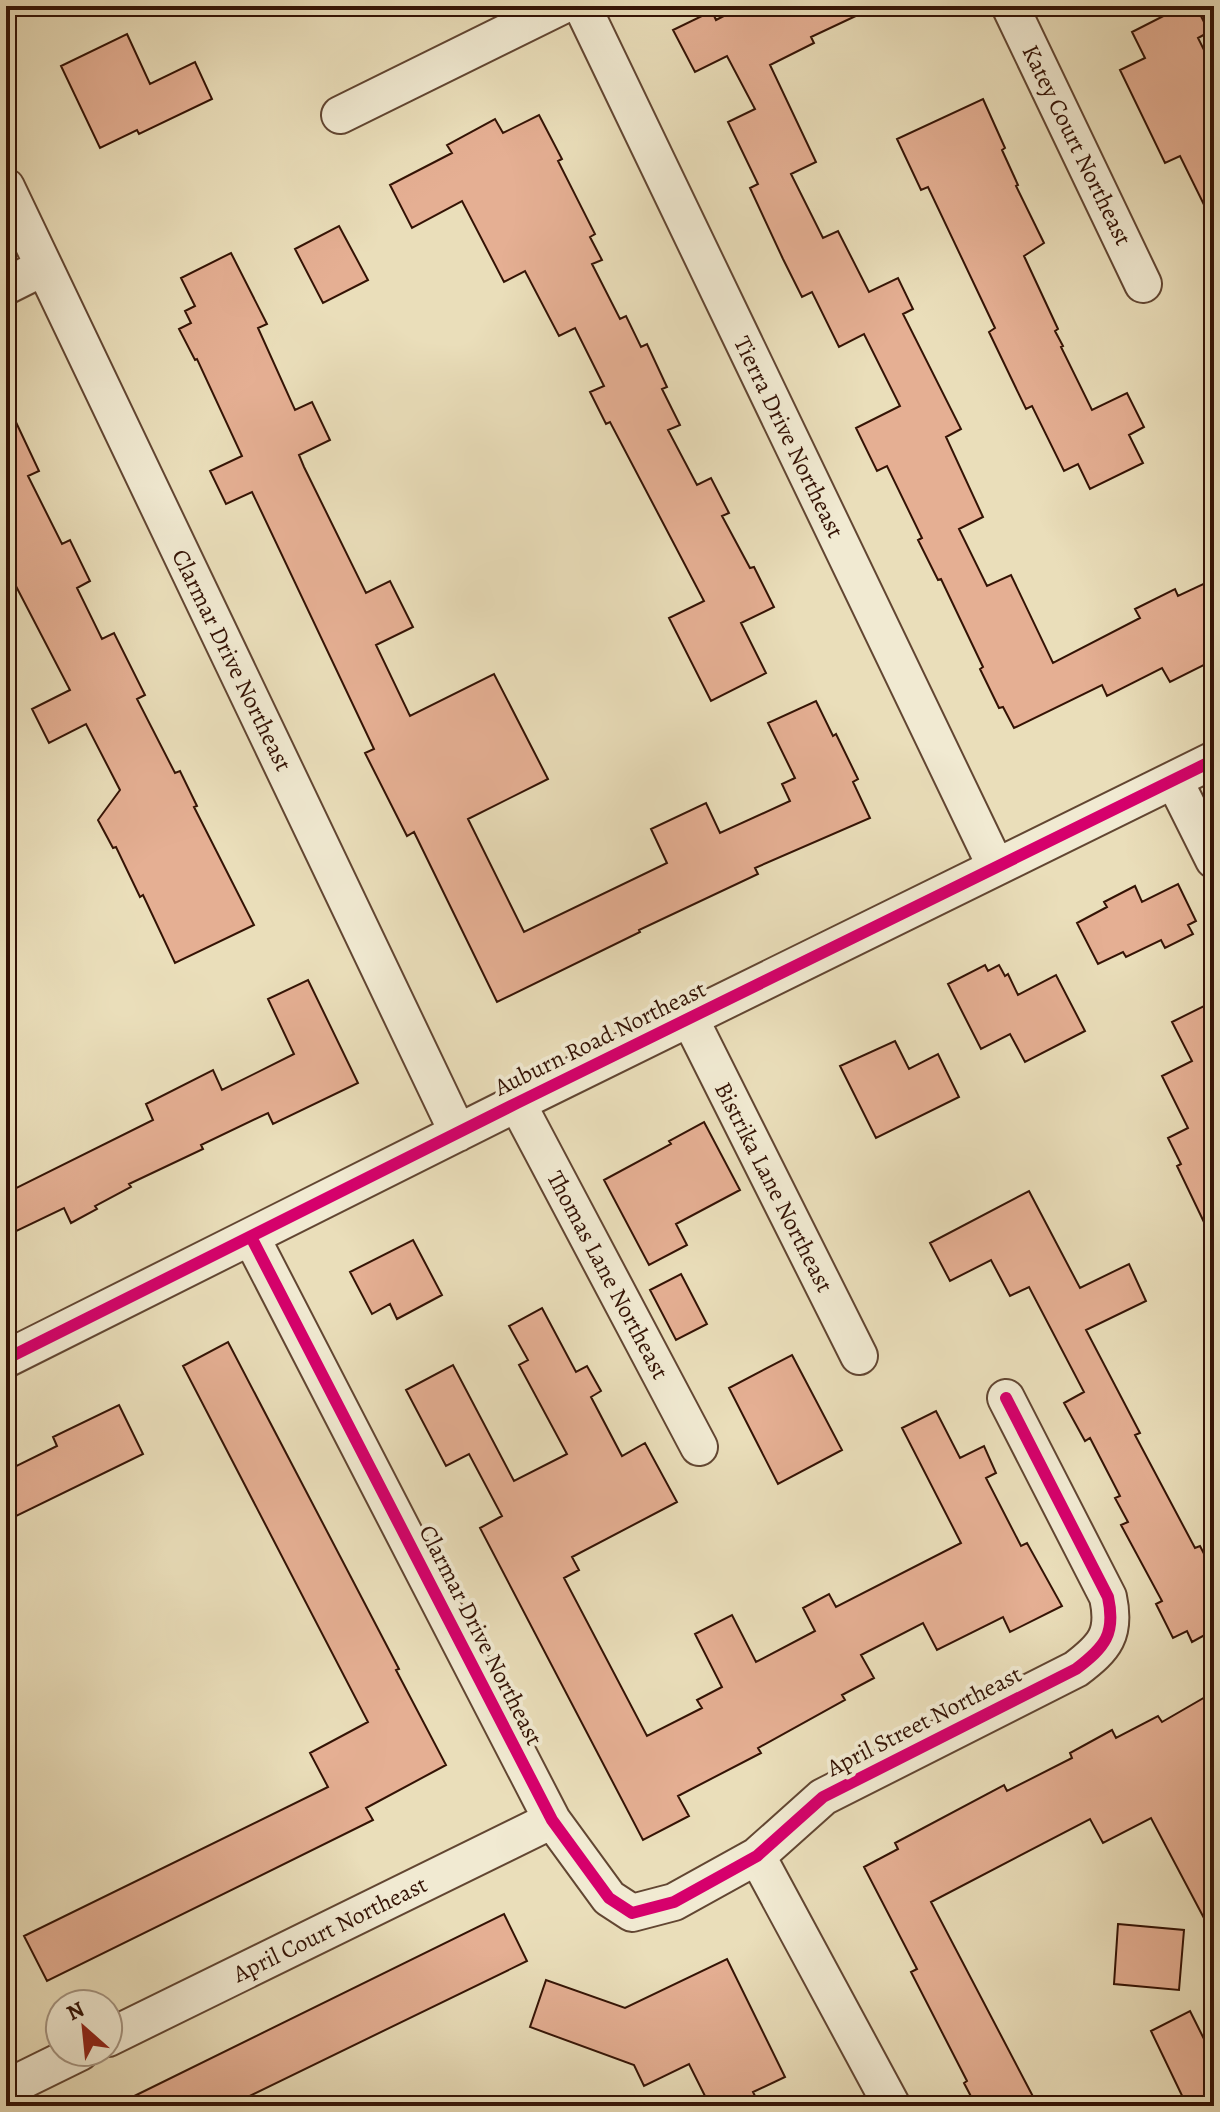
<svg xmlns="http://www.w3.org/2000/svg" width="1220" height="2112" viewBox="0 0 1220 2112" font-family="Alegreya,serif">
	<rect width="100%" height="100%" fill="#eadeba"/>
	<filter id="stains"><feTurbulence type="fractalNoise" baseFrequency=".0025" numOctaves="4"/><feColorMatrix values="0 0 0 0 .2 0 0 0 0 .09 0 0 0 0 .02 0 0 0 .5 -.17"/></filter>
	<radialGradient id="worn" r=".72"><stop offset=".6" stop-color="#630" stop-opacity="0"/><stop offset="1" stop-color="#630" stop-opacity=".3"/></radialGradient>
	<path fill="#e5af93" stroke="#341305" stroke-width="2" d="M743 6H877L811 37 814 43 770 65 816 162 791 174 823 238 838 231 869 292 898 278 913 309 903 314 961 429 946 437 983 517 959 529 987 586 1011 575 1053 663 1140 618 1135 609 1175 589 1178 596 1214 579V660L1170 682 1162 668 1107 696 1102 685 1014 728 1003 707 999 708 980 669 983 667 941 579 938 580 918 540 922 538 887 466 877 471 856 428 900 406 864 334 839 347 812 292 802 297 783 259 750 188 758 184 728 122 755 109 727 56 695 72 673 30 712 11 716 20Z
		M1183 6H1196L1209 32 1198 38 1214 70V225L1180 156 1165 163 1120 70 1145 58 1132 32Z
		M127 34 150 84 195 62 212 99 139 134 137 130 100 148 61 66Z
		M983 99 1005 148 1002 150 1018 185 1016 186 1044 243 1024 256 1058 329 1055 331 1063 346 1061 347 1092 410 1127 393 1144 427 1129 435 1143 463 1090 489 1078 464 1064 471 1032 406 1026 409 989 332 995 328 928 187 921 190 897 139Z
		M539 115 562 159 558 161 595 234 590 237 602 260 592 264 620 319 626 316 641 347 647 344 667 387 662 389 680 425 668 430 697 485 711 478 729 513 722 516 750 568 754 567 774 607 741 623 766 673 711 701 669 618 704 601 610 422 606 424 590 392 604 386 575 328 559 336 525 271 504 282 462 201 412 228 390 185 452 153 447 145 495 119 503 133Z
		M339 226 368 280 323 303 295 249Z
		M231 253 267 324 258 328 295 410 312 402 330 440 299 455 304 467 366 593 390 581 413 627 376 645 410 716 494 674 548 779 468 819 524 932 667 863 651 829 706 803 720 833 790 801 782 784 795 778 768 723 816 701 833 736 836 734 858 779 853 782 870 818 755 868 758 874 639 930 640 932 497 1002 414 832 407 836 365 753 374 749 252 492 226 504 210 471 242 456 197 359 195 360 179 329 191 323 185 311 195 306 181 278Z
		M6 401 39 471 28 476 62 544 70 540 90 581 77 588 102 639 114 633 145 695 137 699 175 773 180 771 197 806 194 807 254 925 175 963 143 895 140 897 116 847 113 848 98 820 120 790 86 724 49 743 32 709 70 690 6 567Z
		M1178 884 1196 921 1188 925 1193 934 1165 948 1161 940 1126 957 1123 952 1098 964 1077 923 1107 907 1104 902 1135 886 1142 902Z
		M985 965 988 971 999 965 1005 976 1008 974 1018 995 1056 975 1085 1031 1025 1062 1010 1034 981 1049 948 984Z
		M308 980 358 1083 273 1124 268 1113 201 1145 203 1149 129 1184 131 1187 95 1206 97 1209 71 1223 64 1208 6 1236V1193L153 1120 146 1104 213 1070 222 1090 294 1054 268 999Z
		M1214 1001V1243L1177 1166 1181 1164 1168 1138 1188 1128 1162 1076 1192 1061 1172 1022Z
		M895 1041 909 1069 938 1054 959 1097 876 1138 840 1066Z
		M704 1122 740 1190 676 1224 687 1245 649 1265 604 1180 671 1144 669 1141Z
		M1029 1191 1080 1288 1129 1264 1146 1301 1086 1330 1140 1433 1135 1435 1195 1548 1200 1546 1214 1573V1630L1192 1642 1187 1631 1173 1638 1156 1604 1162 1601 1121 1525 1128 1522 1115 1498 1120 1496 1090 1438 1085 1441 1064 1403 1084 1392 1029 1287 1010 1296 991 1260 950 1281 930 1243Z
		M413 1240 442 1295 397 1319 390 1304 372 1314 350 1272Z
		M681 1274 707 1324 676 1340 650 1290Z
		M542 1308 576 1372 587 1366 601 1391 591 1397 622 1456 645 1443 677 1502 572 1557 579 1570 564 1578 647 1736 702 1708 697 1700 722 1687 695 1634 732 1615 756 1662 815 1631 803 1608 829 1594 836 1607 961 1543 902 1428 936 1411 960 1458 984 1446 996 1473 986 1478 1021 1546 1027 1543 1062 1606 1010 1632 1003 1617 937 1650 923 1623 861 1655 874 1678 842 1695 845 1700 758 1748 761 1753 678 1796 689 1816 643 1840 480 1528 502 1516 469 1454 446 1466 406 1390 453 1365 514 1481 567 1454 519 1365 528 1360 509 1326Z
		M228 1342 399 1669 396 1670 446 1765 366 1808 373 1820 47 1981 24 1936 328 1787 310 1753 368 1722 183 1366Z
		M792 1355 842 1450 778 1484 729 1388Z
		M119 1405 143 1454 6 1521V1471L57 1446 53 1437Z
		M1214 1692V1937L1151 1818 1103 1843 1090 1819 931 1902 1038 2106H976L964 2083 967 2081 911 1972 917 1969 864 1867 898 1849 895 1843 1004 1785 1007 1791 1072 1758 1070 1753 1112 1730 1116 1738 1158 1716 1162 1722Z
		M504 1914 527 1961 229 2106H114Z
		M1118 1924 1184 1930 1179 1990 1114 1984Z
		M727 1959 785 2077 753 2092 760 2106H710L689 2064 644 2086 634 2065 530 2027 546 1980 625 2008Z
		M1190 2011 1214 2059V2106H1187L1151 2031Z"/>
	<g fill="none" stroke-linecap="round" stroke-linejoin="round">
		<defs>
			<path id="minor" d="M582 6 996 867
				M1010 6 1143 284
				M340 115 561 6
				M6 187 458 1133
				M6 286 44 267
				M1174 780 1214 860
				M690 1019 859 1356
				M517 1103 699 1447
				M251 1237 552 1820 609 1898 632 1913 674 1902 757 1856 823 1797 1076 1669C1105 1647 1116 1634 1108 1597L1006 1398
				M6 1359 517 1103 1214 760
				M757 1856 892 2106
				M108 2038 552 1820
				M21 2081 80 2052"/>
		</defs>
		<use href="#minor" stroke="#624632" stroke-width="40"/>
		<use href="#minor" stroke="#f1ead2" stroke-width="36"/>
		<defs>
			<path id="cycleway" d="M251 1237 552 1820 609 1898 632 1913 674 1902 757 1856 823 1797 1076 1669C1105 1647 1116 1634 1108 1597L1006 1398
				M6 1359 517 1103 1214 760"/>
		</defs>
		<use href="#cycleway" stroke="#f1ead2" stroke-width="17"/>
		<use href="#cycleway" stroke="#d6006c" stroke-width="12"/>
	</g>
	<g text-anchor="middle" stroke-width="8" stroke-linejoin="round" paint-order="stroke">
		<g font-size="24" fill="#341305" stroke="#f1ead2">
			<text transform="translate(1077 145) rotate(64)" y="8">Katey Court Northeast</text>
			<text transform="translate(789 437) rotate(64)" y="8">Tierra Drive Northeast</text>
			<text transform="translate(232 660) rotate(64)" y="8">Clarmar Drive Northeast</text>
			<text transform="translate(600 1038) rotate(-26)" y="8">Auburn Road Northeast</text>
			<text transform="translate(774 1187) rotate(63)" y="8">Bistrika Lane Northeast</text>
			<text transform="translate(608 1275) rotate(62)" y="8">Thomas Lane Northeast</text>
			<text transform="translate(481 1635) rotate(63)" y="8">Clarmar Drive Northeast</text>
			<text transform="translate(924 1721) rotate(-27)" y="8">April Street Northeast</text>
			<text transform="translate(330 1929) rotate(-26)" y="8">April Court Northeast</text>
		</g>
	</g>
	<rect width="1220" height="2112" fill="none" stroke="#eadeba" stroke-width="32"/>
	<rect x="8" y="8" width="1204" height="2096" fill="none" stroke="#341305" stroke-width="4"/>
	<rect x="16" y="16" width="1188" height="2080" fill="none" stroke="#341305" stroke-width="2"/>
	<g transform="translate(84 2028) rotate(333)"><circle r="38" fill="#f1ead2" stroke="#a59480" stroke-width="2"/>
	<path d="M0-6L14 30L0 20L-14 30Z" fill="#8f2418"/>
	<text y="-12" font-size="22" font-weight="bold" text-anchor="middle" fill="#341305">N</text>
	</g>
	<rect width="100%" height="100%" filter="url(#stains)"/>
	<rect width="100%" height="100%" fill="url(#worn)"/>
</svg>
